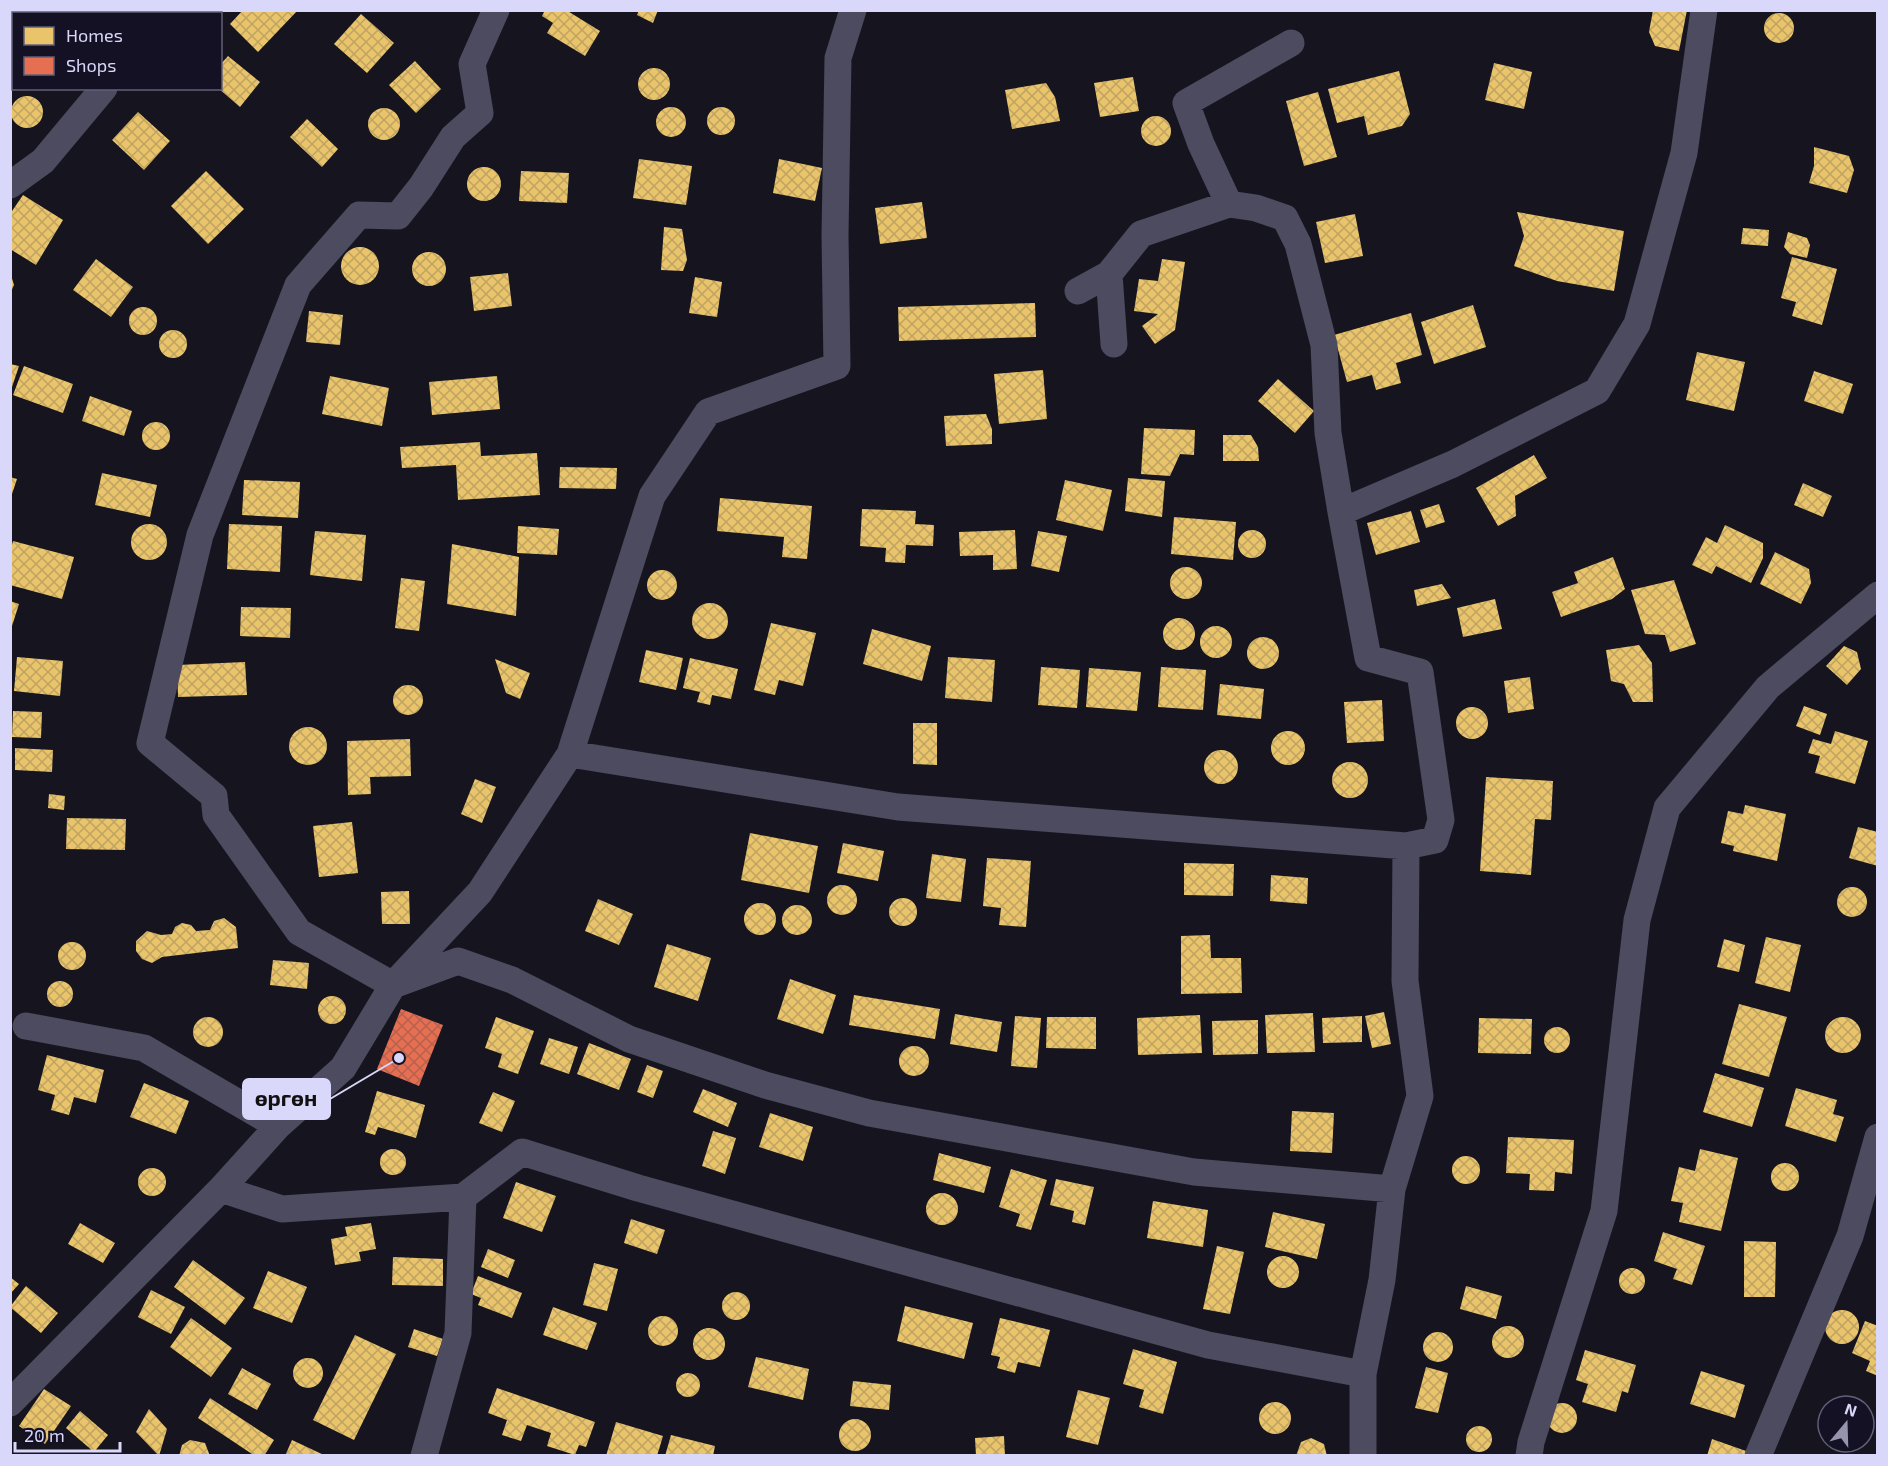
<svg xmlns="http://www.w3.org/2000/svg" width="1888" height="1466" viewBox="0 0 1888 1466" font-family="'Exo 2',sans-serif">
	<defs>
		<pattern id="homes-cross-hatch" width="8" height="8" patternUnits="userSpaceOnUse" patternTransform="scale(1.5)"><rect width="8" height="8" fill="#e9c46a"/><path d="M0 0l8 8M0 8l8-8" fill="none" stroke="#bfa362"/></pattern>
		<pattern id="shops-cross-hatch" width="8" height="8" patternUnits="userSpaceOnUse" patternTransform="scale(1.5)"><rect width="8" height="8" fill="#e76f51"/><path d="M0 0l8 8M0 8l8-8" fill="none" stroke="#b5614f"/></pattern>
	</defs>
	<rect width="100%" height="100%" fill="#16151f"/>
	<path fill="url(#homes-cross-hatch)" d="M243 10H298L258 52 230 24Z
		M545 10H566L600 31 585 56 547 33 553 23 542 16Z
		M639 10H658L653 23 637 15Z
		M1653 10H1687L1679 51 1655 46 1649 32Z
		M1764 28a15 15 0 1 1 30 0a15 15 0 1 1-30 0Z
		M361 14 394 43 367 73 334 44Z
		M228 56 260 82 240 107 218 88H220V65Z
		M415 61 441 89 416 113 389 85Z
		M1494 63 1532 72 1524 109 1485 100Z
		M638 84a16 16 0 1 1 32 0a16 16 0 1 1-32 0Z
		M1399 71 1410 114 1402 126 1368 135 1364 116 1337 123 1328 89Z
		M1133 77 1139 111 1100 117 1094 83Z
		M1046 83 1055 97 1060 121 1012 129 1005 90Z
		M1318 92 1337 157 1304 166 1286 101Z
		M11 112a16 16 0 1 1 32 0a16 16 0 1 1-32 0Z
		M656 122a15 15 0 1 1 30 0a15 15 0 1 1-30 0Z
		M707 121a14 14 0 1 1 28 0a14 14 0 1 1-28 0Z
		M368 124a16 16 0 1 1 32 0a16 16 0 1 1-32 0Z
		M138 112 170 141 144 170 112 140Z
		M1141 131a15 15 0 1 1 30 0a15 15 0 1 1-30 0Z
		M307 119 338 149 322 167 290 137Z
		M1814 147 1849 156 1854 170 1847 193 1809 183 1814 166Z
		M639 159 692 166 686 205 633 198Z
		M779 159 822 168 815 201 773 193Z
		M467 184a17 17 0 1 1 34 0a17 17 0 1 1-34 0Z
		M206 171 244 209 208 244 171 206Z
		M521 171 569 173 567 203 519 201Z
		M23 195 63 220 36 265 10 249V214Z
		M922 202 927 238 880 244 875 208Z
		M1517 212 1624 231 1614 291 1557 281 1514 266 1524 236Z
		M1355 214 1363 256 1325 263 1316 222Z
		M664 227 682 229 687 260 683 271 661 270Z
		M1743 228 1769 230 1768 246 1741 244Z
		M1788 232 1807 238 1810 245 1807 258 1790 254 1784 247Z
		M341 266a19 19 0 1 1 38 0a19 19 0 1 1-38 0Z
		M412 269a17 17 0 1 1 34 0a17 17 0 1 1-34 0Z
		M1792 257 1837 269 1822 325 1792 316 1796 302 1781 298Z
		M96 259 133 287 111 317 73 290Z
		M1162 259 1185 262 1175 330 1155 344 1142 326 1158 314 1134 311 1139 279 1158 281Z
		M10 272 14 285 10 294Z
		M508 273 512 306 474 311 470 277Z
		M695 277 722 282 717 317 689 313Z
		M1035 303 1036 337 899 341 898 307Z
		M1473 305 1486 347 1434 364 1421 322Z
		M129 321a14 14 0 1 1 28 0a14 14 0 1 1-28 0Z
		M309 311 343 315 340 345 306 342Z
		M1411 313 1422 355 1396 363 1401 383 1376 390 1372 375 1347 382 1334 335Z
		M159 344a14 14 0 1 1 28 0a14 14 0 1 1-28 0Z
		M1697 352 1745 362 1734 411 1686 400Z
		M10 364 19 366 11 390H10Z
		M24 366 73 384 63 413 13 395Z
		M1043 370 1047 419 999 424 994 374Z
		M1814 371 1853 384 1843 414 1804 401Z
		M330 376 389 388 382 426 322 414Z
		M497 376 500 409 432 415 429 382Z
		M1278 379 1314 411 1295 433 1258 401Z
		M90 396 132 411 124 436 82 421Z
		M986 414 992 429V444L946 446 944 416Z
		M142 436a14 14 0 1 1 28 0a14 14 0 1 1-28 0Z
		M1144 428 1195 430 1194 455 1180 454 1170 476 1141 474Z
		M1223 435H1251L1258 447 1259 461H1223Z
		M480 442 481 456 537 453 540 495 458 500 456 465 402 468 400 447Z
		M1534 455 1547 478 1515 496 1516 516 1498 526 1476 488Z
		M560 467 617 468 616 489 559 488Z
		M102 473 157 485 150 517 95 505Z
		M10 477 17 479 11 497H10Z
		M1128 478 1165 481 1162 517 1125 511Z
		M244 480 300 482 298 518 242 515Z
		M1065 480 1112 490 1103 531 1056 520Z
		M1803 483 1832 496 1823 517 1794 505Z
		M720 498 812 506 807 559 782 557 784 537 717 531Z
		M1439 504 1445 522 1426 528 1420 510Z
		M862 509 916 511 915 524 934 525 933 546 906 545 905 563 885 562 886 548 860 546Z
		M1411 511 1420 542 1376 555 1367 523Z
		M1174 517 1236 522 1233 560 1171 554Z
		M131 542a18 18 0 1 1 36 0a18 18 0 1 1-36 0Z
		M229 524 282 526 280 572 227 569Z
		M1725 525 1763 543V558L1751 583 1716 566 1712 574 1692 565 1706 537 1717 543Z
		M518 526 559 529 557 555 517 553Z
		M1238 544a14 14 0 1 1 28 0a14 14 0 1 1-28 0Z
		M1015 530 1017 569 993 570V555L960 556 959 532Z
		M315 531 366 535 362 581 310 575Z
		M1038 531 1067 536 1059 572 1031 566Z
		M13 541 74 557 62 599 10 585V553Z
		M452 544 519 557 516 616 447 604Z
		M1775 552 1809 569 1811 583 1801 604 1760 584Z
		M1613 557 1625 589 1612 599 1561 617 1552 592 1578 583 1574 572Z
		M1170 583a16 16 0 1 1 32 0a16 16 0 1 1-32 0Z
		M647 585a15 15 0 1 1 30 0a15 15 0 1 1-30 0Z
		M401 578 425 581 419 631 395 628Z
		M1674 580 1696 644 1670 652 1665 635 1645 634 1631 590Z
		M1442 584 1451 598 1417 606 1414 590Z
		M1495 599 1502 629 1463 637 1457 608Z
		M10 601 19 604 12 626 10 625Z
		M692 621a18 18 0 1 1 36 0a18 18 0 1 1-36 0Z
		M241 607 291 608 290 638 240 636Z
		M1163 634a16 16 0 1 1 32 0a16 16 0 1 1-32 0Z
		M771 623 816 633 803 686 779 680 775 695 754 690Z
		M1200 642a16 16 0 1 1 32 0a16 16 0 1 1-32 0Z
		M872 629 931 646 922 681 863 664Z
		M1247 653a16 16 0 1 1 32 0a16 16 0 1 1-32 0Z
		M1639 645 1652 663 1653 702H1633L1624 684 1611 681 1606 650Z
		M1844 646 1857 652 1861 669 1847 685 1826 666Z
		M646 650 683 658 676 690 639 682Z
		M17 657 63 661 60 696 14 691Z
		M948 657 995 660 992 702 945 698Z
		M690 658 738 669 731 699 712 695 710 705 697 702 700 692 683 688Z
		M495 659 530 673 520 699 506 693Z
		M245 662 247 695 178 697 177 665Z
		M1041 667 1080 670 1077 708 1038 705Z
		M1161 667 1206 670 1203 710 1158 707Z
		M1089 668 1141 672 1137 711 1086 707Z
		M1530 677 1534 709 1508 713 1504 681Z
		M1220 684 1264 689 1261 719 1217 715Z
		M393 700a15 15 0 1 1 30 0a15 15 0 1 1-30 0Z
		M1382 700 1384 741 1347 743 1344 702Z
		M1804 706 1827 714 1820 735 1796 726Z
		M1456 723a16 16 0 1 1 32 0a16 16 0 1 1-32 0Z
		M13 711 42 712 41 738 12 737Z
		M913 723H937V765L913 764Z
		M289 746a19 19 0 1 1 38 0a19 19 0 1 1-38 0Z
		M1835 731 1868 741 1855 784 1815 773 1820 756 1808 753 1813 739 1831 744Z
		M1271 748a17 17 0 1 1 34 0a17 17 0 1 1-34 0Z
		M410 739 411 776 370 777 371 794 348 795 347 741Z
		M15 748 53 750 52 772 15 770Z
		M1204 767a17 17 0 1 1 34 0a17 17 0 1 1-34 0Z
		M1332 780a18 18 0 1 1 36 0a18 18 0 1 1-36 0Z
		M1486 777 1553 781 1551 820 1535 819 1531 875 1480 871Z
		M475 779 496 787 482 823 461 814Z
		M49 794 65 796 64 810 48 808Z
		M1745 805 1786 814 1777 861 1733 851 1734 846 1721 843 1728 811 1743 814Z
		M67 818 126 819 125 850 66 849Z
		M352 822 358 873 319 877 313 826Z
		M1858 827 1878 832V866L1849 858Z
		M750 833 818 846 809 893 741 880Z
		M843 843 884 851 878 881 837 873Z
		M932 854 966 859 961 902 926 898Z
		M987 858 1031 861 1026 927 999 925 1001 908 983 906Z
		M1184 863 1234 864 1233 896 1184 895Z
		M1271 875 1308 878 1307 904 1270 901Z
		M827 900a15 15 0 1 1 30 0a15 15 0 1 1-30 0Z
		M1837 902a15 15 0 1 1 30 0a15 15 0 1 1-30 0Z
		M409 891 410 924H382L381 892Z
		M889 912a14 14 0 1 1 28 0a14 14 0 1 1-28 0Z
		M598 899 633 914 619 945 585 931Z
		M744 919a16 16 0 1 1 32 0a16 16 0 1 1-32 0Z
		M782 920a15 15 0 1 1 30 0a15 15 0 1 1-30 0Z
		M224 918 236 927 238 948 162 957 152 963 142 959 136 951V941L147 931 161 935 172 934 175 927 182 923 191 925 196 931 210 930 214 921Z
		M1210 935 1211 958H1241L1242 993 1181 994V936Z
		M1766 937 1801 945 1790 992 1755 983Z
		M1724 939 1745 945 1739 972 1717 967Z
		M58 956a14 14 0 1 1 28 0a14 14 0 1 1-28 0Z
		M667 944 711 958 698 1001 654 987Z
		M273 960 309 963 307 989 270 985Z
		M790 979 836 995 823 1034 777 1019Z
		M47 994a13 13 0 1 1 26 0a13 13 0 1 1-26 0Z
		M854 995 940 1009 935 1039 849 1025Z
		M318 1010a14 14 0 1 1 28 0a14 14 0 1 1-28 0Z
		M1739 1004 1787 1017 1769 1077 1722 1064Z
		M1384 1012 1391 1044 1372 1048 1365 1016Z
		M1313 1013 1315 1052 1267 1053 1265 1015Z
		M955 1014 1002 1022 997 1052 950 1044Z
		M1200 1015 1202 1053 1138 1055 1137 1018Z
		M1015 1016 1041 1018 1037 1068 1011 1066Z
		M1362 1016V1042L1323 1043 1322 1018Z
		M1825 1035a18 18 0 1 1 36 0a18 18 0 1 1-36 0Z
		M496 1017 534 1031 518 1074 498 1067 502 1054 485 1048Z
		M1047 1017H1096V1049L1046 1048Z
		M193 1032a15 15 0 1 1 30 0a15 15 0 1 1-30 0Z
		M1479 1018 1532 1019 1531 1054 1478 1053Z
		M1258 1020V1054L1213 1055 1212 1021Z
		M1544 1040a13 13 0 1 1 26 0a13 13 0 1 1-26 0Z
		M549 1038 578 1047 569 1074 540 1064Z
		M589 1043 631 1059 619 1090 577 1074Z
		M899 1061a15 15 0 1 1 30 0a15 15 0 1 1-30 0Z
		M47 1055 104 1070 96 1103 74 1097 69 1115 51 1110 55 1095 38 1090Z
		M647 1065 663 1071 653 1098 637 1092Z
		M1715 1073 1764 1088 1752 1127 1703 1112Z
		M144 1083 189 1101 176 1134 130 1117Z
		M1796 1088 1837 1100 1833 1114 1844 1117 1836 1142 1785 1126Z
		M703 1089 737 1103 728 1127 693 1112Z
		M377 1091 425 1105 416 1138 378 1127 375 1135 365 1132Z
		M493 1092 515 1101 502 1132 479 1123Z
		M1292 1111 1334 1113 1332 1153 1290 1151Z
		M770 1113 813 1127 803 1161 759 1147Z
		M713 1131 736 1138 725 1174 702 1166Z
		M1508 1137 1574 1140 1572 1174 1555 1172 1554 1191 1529 1190 1530 1174 1506 1173Z
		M380 1162a13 13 0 1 1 26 0a13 13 0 1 1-26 0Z
		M1700 1149 1738 1158 1721 1231 1679 1222 1683 1203 1671 1201 1679 1167 1695 1171Z
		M939 1153 991 1167 984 1193 933 1180Z
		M1452 1170a14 14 0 1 1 28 0a14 14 0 1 1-28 0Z
		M1771 1177a14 14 0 1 1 28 0a14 14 0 1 1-28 0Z
		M138 1182a14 14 0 1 1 28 0a14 14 0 1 1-28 0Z
		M1011 1169 1047 1180 1031 1230 1016 1226 1020 1214 999 1207Z
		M1056 1179 1094 1187 1085 1225 1072 1222 1074 1211 1050 1205Z
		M516 1182 556 1196 542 1232 503 1218Z
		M926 1209a16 16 0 1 1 32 0a16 16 0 1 1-32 0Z
		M1153 1201 1208 1210 1203 1247 1147 1238Z
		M1273 1212 1325 1224 1317 1259 1265 1247Z
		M631 1219 665 1230 657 1254 624 1243Z
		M80 1223 115 1243 103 1263 68 1244Z
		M371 1223 376 1249 359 1252 361 1261 335 1265 331 1239 347 1236 345 1227Z
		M1663 1232 1705 1246 1692 1285 1673 1279 1677 1269 1654 1261Z
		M1744 1241 1776 1242 1775 1297H1744Z
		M1217 1246 1244 1252 1230 1314 1203 1309Z
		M488 1249 515 1260 508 1278 481 1267Z
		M1267 1272a16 16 0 1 1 32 0a16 16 0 1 1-32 0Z
		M393 1257 443 1259V1286L392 1285Z
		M193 1260 245 1298 225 1325 174 1287Z
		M594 1263 618 1269 607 1311 583 1305Z
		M1619 1281a13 13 0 1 1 26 0a13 13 0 1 1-26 0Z
		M268 1271 307 1287 292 1323 253 1308Z
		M478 1276 522 1293 512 1318 478 1305 481 1298 471 1294Z
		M10 1277 19 1284 10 1294Z
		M26 1286 58 1313 41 1333 10 1307Z
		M1466 1286 1502 1296 1496 1319 1460 1309Z
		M151 1290 185 1307 171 1334 138 1317Z
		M722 1306a14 14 0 1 1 28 0a14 14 0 1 1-28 0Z
		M905 1306 973 1323 964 1359 897 1341Z
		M553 1307 597 1323 587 1350 543 1335Z
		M1825 1327a17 17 0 1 1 34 0a17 17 0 1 1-34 0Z
		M648 1331a15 15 0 1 1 30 0a15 15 0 1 1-30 0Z
		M191 1318 232 1348 211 1377 170 1347Z
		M1000 1318 1050 1330 1040 1367 1018 1362 1015 1373 997 1368 1000 1357 991 1355Z
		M1865 1321 1878 1326V1376L1866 1371 1870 1361 1852 1353Z
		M1492 1342a16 16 0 1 1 32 0a16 16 0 1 1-32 0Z
		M693 1344a16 16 0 1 1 32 0a16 16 0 1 1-32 0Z
		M414 1329 443 1339 437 1356 408 1347Z
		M1423 1347a15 15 0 1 1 30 0a15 15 0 1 1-30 0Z
		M355 1335 396 1354 354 1440 313 1420Z
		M1133 1349 1177 1362 1163 1414 1139 1407 1144 1390 1123 1384Z
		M1585 1350 1636 1365 1628 1393 1622 1391 1616 1412 1582 1402 1588 1384 1576 1380Z
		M756 1357 809 1369 803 1400 748 1387Z
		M293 1373a15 15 0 1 1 30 0a15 15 0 1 1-30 0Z
		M1426 1367 1448 1373 1438 1413 1415 1408Z
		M242 1368 271 1384 257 1410 228 1394Z
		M1701 1371 1745 1385 1735 1418 1690 1404Z
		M676 1385a12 12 0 1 1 24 0a12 12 0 1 1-24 0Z
		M853 1381 891 1385 889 1410 850 1406Z
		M497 1388 595 1422 586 1447 579 1445 575 1455 547 1446 551 1433 527 1425 521 1441 502 1435 507 1420 488 1413Z
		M44 1389 71 1406 45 1444 19 1426Z
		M1078 1390 1110 1398 1098 1445 1066 1437Z
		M210 1398 274 1440 264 1456H255L198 1418Z
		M1259 1418a16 16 0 1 1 32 0a16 16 0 1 1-32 0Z
		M1547 1418a15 15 0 1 1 30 0a15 15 0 1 1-30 0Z
		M149 1409 167 1429 159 1456 136 1432Z
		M80 1411 108 1435 94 1452 66 1428Z
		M839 1435a16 16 0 1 1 32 0a16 16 0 1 1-32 0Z
		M616 1422 663 1436 657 1456H606Z
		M1466 1439a13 13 0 1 1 26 0a13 13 0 1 1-26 0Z
		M671 1435 715 1446 713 1456H665Z
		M1004 1436 1005 1456H976L975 1438Z
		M1311 1438 1324 1444 1327 1456H1296L1301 1442Z
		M1712 1439 1746 1451 1745 1456H1707Z
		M190 1440 205 1443 210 1456H179L182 1445Z
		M292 1440 326 1456H285Z"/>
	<path fill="url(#shops-cross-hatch)" d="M401 1009 443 1025 419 1086 377 1069Z"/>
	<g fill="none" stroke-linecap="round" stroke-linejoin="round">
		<path stroke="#4c4b5f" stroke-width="27" d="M167 14 169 10
			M10 185 43 161 104 88
			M1229 204 1201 144 1186 103 1291 43
			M1109 274 1114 344
			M1078 291 1109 274 1141 234 1229 204 1256 208 1285 218 1298 244 1324 345 1328 433 1341 512
			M570 754 898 807 1406 846 1405 981 1420 1096 1392 1189
			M1406 846 1435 840 1441 820 1420 672 1368 658 1341 512 1453 464 1597 391 1637 324 1684 153 1704 10
			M26 1026 144 1048 278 1126
			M221 1189 282 1209 463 1197 522 1152 638 1188 1208 1345 1363 1374 1382 1280 1392 1189 1194 1172 869 1113 765 1085 629 1039 512 980 458 961 393 985 299 932 216 815 214 796 150 743 200 535 298 285 359 215 398 216 421 187 453 137 480 113 472 64 496 10
			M10 1403 221 1189 278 1126 343 1068 393 985 480 892 570 754 652 496 708 412 837 366 835 235 838 58 853 10
			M424 1456 458 1333 463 1197
			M1363 1456V1374
			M1529 1456 1531 1442 1604 1211 1637 920 1667 808 1768 687 1878 595
			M1758 1456 1850 1236 1878 1137"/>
	</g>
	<path fill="none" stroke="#d9d7fa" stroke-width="2" d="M399 1058L330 1099"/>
	<circle fill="#d9d7fa" stroke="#131123" stroke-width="2" cx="399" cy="1058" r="6"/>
	<rect fill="#d9d7fa" stroke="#d9d7fa" stroke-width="2" x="243" y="1079" width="87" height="40" rx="6"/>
	<g font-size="22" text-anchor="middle" font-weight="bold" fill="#111">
		<text x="286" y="1106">өргөн</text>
	</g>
	<rect width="1888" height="1466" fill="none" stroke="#d9d7fa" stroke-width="24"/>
	<rect x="12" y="12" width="210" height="78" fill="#131123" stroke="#626079" stroke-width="1.5"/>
	<rect x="24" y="27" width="30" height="18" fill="#e9c46a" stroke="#626079" stroke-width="1.5"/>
	<text x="66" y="42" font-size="18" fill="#d9d7fa">Homes</text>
	<rect x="24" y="57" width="30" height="18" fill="#e76f51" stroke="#626079" stroke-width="1.5"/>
	<text x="66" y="72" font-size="18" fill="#d9d7fa">Shops</text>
	<g transform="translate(1846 1424) rotate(19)"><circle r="28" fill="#131123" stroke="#626079" stroke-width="1.5"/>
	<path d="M0-4.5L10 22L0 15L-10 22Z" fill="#9593ad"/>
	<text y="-9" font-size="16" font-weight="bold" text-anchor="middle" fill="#d9d7fa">N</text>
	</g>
	<path d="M15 1442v9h105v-9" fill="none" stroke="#d9d7fa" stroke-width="3"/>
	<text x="24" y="1442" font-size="18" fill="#d9d7fa" stroke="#131123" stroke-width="4.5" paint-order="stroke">20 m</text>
</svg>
